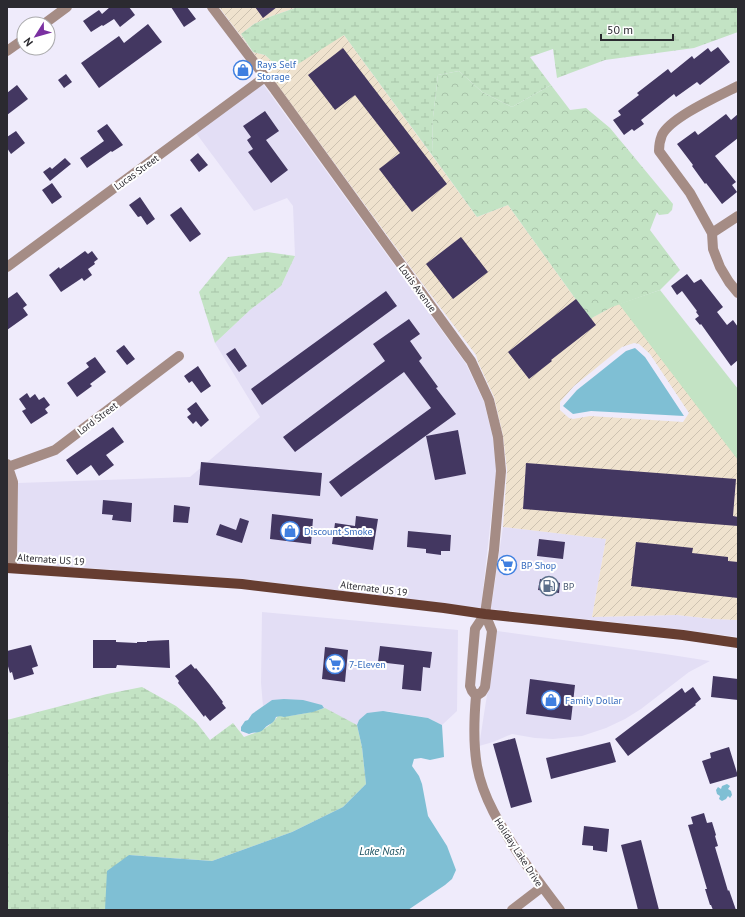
<svg xmlns="http://www.w3.org/2000/svg" width="745" height="917" viewBox="0 0 745 917" font-family="'PT Sans',sans-serif">
	<defs>
		<pattern id="industrial-furrows" width="10" height="10" patternUnits="userSpaceOnUse"><rect width="10" height="10" fill="#efe2ce"/><path d="M-1 1l2-2M0 10L10 0M9 11l2-2" fill="none" stroke="#cdc2b1"/></pattern>
		<pattern id="forest-crowns" width="20" height="18" patternUnits="userSpaceOnUse"><rect width="20" height="18" fill="#c3e3c4"/><path d="M2 6a3 3 0 1 1 6 0M12 15a3 3 0 1 1 6 0" fill="none" stroke="#a8c3a9"/></pattern>
		<pattern id="wetland-marsh" width="20" height="14" patternUnits="userSpaceOnUse"><rect width="20" height="14" fill="#c3e3c4"/><path d="M1 5h8M5 5V1M11 12h8M15 12V8" fill="none" stroke="#a8c3a9"/></pattern>
	</defs>
	<rect width="100%" height="100%" fill="#efebfb"/>
	<path fill="#e3def5" d="M260 80 466 364 484 402 493 438 496 472 481 608 244 579 18 563V483L190 477 260 417 215 343 250 310 281 286 295 256 293 206 287 198 254 211 193 129Z
		M503 527 606 539 592 617 677 615 713 619 738 620V637L684 630 491 609Z
		M262 612 458 630 457 711 442 725 428 718 387 711 359 720 357 725 314 704 272 700 263 706 261 683Z
		M497 631 665 654 710 661 689 672 641 709 625 719 606 728 582 736 553 739 535 738 512 734 493 742 479 746Z"/>
	<path fill="url(#industrial-furrows)" fill-rule="evenodd" d="M219 7H298L272 16 254 24 241 34 253 52 265 55 276 65 344 35 477 217 508 205 590 319 620 302 738 459V620L713 619 677 615 592 617 606 539 503 527 507 470 503 435 494 397 478 362 476 355 419 279 279 87ZM634 343 639 344 650 354 689 413 683 422 590 416 573 419 569 418 560 410V402L574 386 622 347Z"/>
	<path fill="#c3e3c4" d="M660 290 738 389V460L619 304Z"/>
	<path fill="url(#forest-crowns)" d="M459 71 482 92 512 107 551 85 570 110 586 108 610 128 673 204 672 210 668 214 659 215 657 212 650 230 680 270 660 290 612 307 590 319 508 205 477 217 432 155 433 117 438 75Z"/>
	<path fill="url(#wetland-marsh)" d="M298 7H738V32L694 48 605 60 557 78 553 49 530 57 551 85 512 107 482 92 459 71 438 75 433 117 432 155 344 35 290 69 276 65 265 55 253 52 241 34 254 24 272 16Z
		M267 252 295 256 281 286 250 310 215 343 199 292 228 257Z
		M142 687 176 706 196 722 210 740 233 723 244 737C260 731 267 730 278 716 294 717 310 712 325 708L357 725 362 747 366 784 343 807 292 832 212 861 129 855 105 909V910H7V720L107 694Z"/>
	<path fill="#7fbfd4" d="M635 348 645 357 684 416 591 411 573 414 563 406 577 390 596 375 626 351Z
		M284 699 303 700 322 705 324 708 313 712 284 717C281 716 279 716 276 717 274 723 271 723 267 726 264 728 263 731 259 732 255 733 253 732 249 734L241 731V727L245 721 248 720 252 714 272 700Z
		M383 711 428 718 442 725 444 757 430 760 421 758 414 759 412 766 419 776 422 784 428 816 447 846 456 870 452 879 445 885 408 910H105L107 871 129 855 212 861 292 832 343 807 366 784 362 747 357 725 359 720 367 713Z
		M727 784 730 786 728 789 731 791 732 795 730 798 728 796 726 799 722 801 719 799 720 796 717 794 716 790 718 787 721 789 722 786Z"/>
	<path fill="#433761" d="M110 7H129L135 15 120 27 114 19 103 26 102 25 91 32 83 21 99 10 102 14Z
		M171 7H187L196 19 184 27Z
		M255 7H277L263 18Z
		M148 24 162 42 99 88 81 63 119 36 124 43Z
		M718 47 730 62 700 85 697 82 676 97 674 94 641 120 644 124 634 131 632 129 624 135 613 120 621 115 618 111 639 95 637 93 668 69 671 73 692 56 694 59 708 48 711 52Z
		M343 48 447 184 412 212 379 169 400 153 355 95 335 110 308 75Z
		M66 74 72 82 64 88 58 80Z
		M17 85 28 99 7 115V93Z
		M265 111 279 131 266 140 288 170 271 183 248 152 253 149 247 140 251 137 243 126Z
		M726 114 731 120 738 114V138L715 156 736 182 732 185 737 192 722 204 706 183 705 184 692 166 693 165 677 144 695 131 698 135Z
		M107 124 123 145 112 152 111 151 87 168 80 158 104 141 97 131Z
		M16 131 25 143 11 154 7 148V137Z
		M198 153 208 165 199 172 190 160Z
		M65 158 71 164 50 181 43 172 50 167 52 169Z
		M52 183 62 197 52 204 42 190Z
		M140 197 155 219 147 225 141 216 138 217 129 205Z
		M181 207 201 234 190 242 170 215Z
		M461 237 488 272 453 299 426 264Z
		M85 251 88 254 92 251 98 259 94 262 95 264 88 269 92 275 84 281 82 278 61 292 49 275 59 267 60 269Z
		M687 274 694 283 701 279 723 307 717 312 727 325 733 320 738 327V360L731 366 701 324 700 325 695 319 699 316 696 312 697 311 682 291 677 295 671 286Z
		M386 291 397 306 262 405 251 389Z
		M17 292 27 305 23 308 28 315 7 330V299Z
		M576 299 596 325 551 360 552 361 529 379 508 352Z
		M409 319 420 334 410 341 422 358 419 361 438 387 436 388 456 414 341 497 329 482 431 408 404 372 295 452 283 437 385 361 373 344Z
		M124 345 135 359 127 365 116 351Z
		M235 348 247 366 239 372 226 354Z
		M95 357 106 372 90 384 92 386 77 397 67 383 89 367 86 363Z
		M198 366 211 386 201 393 192 381 189 383 184 376Z
		M27 393 30 398 35 394 39 400 44 397 50 405 45 409 48 413 31 424 22 411 26 409 19 399Z
		M196 402 209 420 201 427 196 421 193 424 187 417 191 414 187 409Z
		M113 427 124 442 106 455 114 465 99 476 91 465 77 475 66 460Z
		M458 430 466 474 435 480 426 436Z
		M201 462 322 473 320 496 199 485Z
		M526 463 736 479 733 516 738 517V526L523 509Z
		M103 500 132 503 131 522 112 520 113 515 102 514Z
		M174 505 190 507 188 523 173 522Z
		M272 514 313 519 311 544 270 539Z
		M356 516 378 519 373 550 332 544 335 523 355 526Z
		M240 518 249 521 242 543 216 535 220 524 236 530Z
		M408 531 451 535 450 551H441V555L426 553V549L407 547Z
		M539 539 565 542 563 559 537 556Z
		M636 542 693 548 692 553 728 557V561L738 562V598L631 586Z
		M540 579 560 583 559 593 538 590Z
		M93 640H116V642L137 643V642H147V641L169 640 170 668 117 665 116 668H93Z
		M31 645 38 666 32 668 34 674 14 680 12 672 10 673 7 663V651Z
		M380 646 432 652 430 668 423 667 421 691 402 689 404 665 378 662Z
		M325 647 348 650 345 682 322 679Z
		M191 664 195 669 196 668 210 685 223 702 222 703 226 708 210 721 205 715 204 717 178 683 179 681 175 676Z
		M713 676 738 679V700L711 697Z
		M530 679 575 685 571 720 526 714Z
		M693 687 701 699 695 704 696 705 628 756 615 739 682 688 685 693Z
		M515 738 532 802 511 808 493 744Z
		M610 742 616 762 551 779 546 758Z
		M729 747 738 776 710 784 702 761 711 758 710 753Z
		M704 813 707 823 712 822 716 835 715 836 718 846 715 847 728 891 729 890 736 910H713L711 905H710L705 889H707L688 825 693 824 691 817Z
		M584 826 609 829 607 852 593 850V846L582 845Z
		M641 840 659 910H638L636 902 621 845Z"/>
	<g fill="none" stroke-linecap="round" stroke-linejoin="round">
		<path stroke="#a58c85" stroke-width="10" d="M212 7 275 90 468 357 471 361 489 400 498 437 501 471 494 550 485 614 475 629 470 686 472 691 476 696C474 719 473 743 477 766 483 799 502 828 520 856 533 874 546 892 560 910
			M44 24 67 7
			M7 51 24 39
			M738 86C719 96 671 117 662 135 660 140 659 146 659 151L690 193 712 233 713 249 720 267 729 282 738 293
			M712 233 738 216
			M7 267 265 77
			M7 464 13 482 12 568
			M8 467 55 450 179 356
			M476 696 482 692 485 687 492 631 485 614
			M512 910 542 887"/>
		<path stroke="#663d31" stroke-width="10" d="M7 568 242 584 444 608 485 614 683 635 738 643"/>
	</g>
	<defs>
		<symbol id="shop-ring" viewBox="-11 -11 22 22"><circle r="9.5" fill="#fff" stroke="#3f7fe0" stroke-width="1.5"/><path d="M-5-2.5h2.3a2.7 3.5 0 0 1 5.4 0H5L5.5 6h-11ZM-1.5-2.5h3a1.5 2.3 0 0 0-3 0Z" fill="#3f7fe0"/></symbol>
		<symbol id="supermarket-ring" viewBox="-11 -11 22 22"><circle r="9.5" fill="#fff" stroke="#3f7fe0" stroke-width="1.5"/><path d="M-6-5.5h2.5l.6 2H6L4.5 2H-2.5L-4.4-4H-6ZM-1.5 3.2a1.3 1.3 0 1 0 .1 0ZM3 3.2a1.3 1.3 0 1 0 .1 0Z" fill="#3f7fe0"/></symbol>
		<symbol id="fuel-ring" viewBox="-11 -11 22 22"><circle r="9.5" fill="#fff" stroke="#5c6f8a" stroke-width="1.5"/><path d="M-5.5-6h7V0h2V4h1.3V-2.5L3-4.5l.8-.8L6-3V5H2.5V1h-1V6h-7ZM-4.2-4.7v3.2H.2V-4.7Z" fill="#5c6f8a"/></symbol>
	</defs>
	<g fill-rule="evenodd">
		<use href="#shop-ring" x="232" y="59" width="22" height="22"/>
		<use href="#shop-ring" x="279" y="520" width="22" height="22"/>
		<use href="#supermarket-ring" x="496" y="554" width="22" height="22"/>
		<use href="#fuel-ring" x="538" y="575" width="22" height="22"/>
		<use href="#supermarket-ring" x="324" y="653" width="22" height="22"/>
		<use href="#shop-ring" x="540" y="689" width="22" height="22"/>
	</g>
	<g text-anchor="middle" stroke-width="4" stroke-linejoin="round" paint-order="stroke">
		<g font-size="10" fill="#366cbe" stroke="#fff" text-anchor="start">
			<text x="257" y="68">Rays Self<tspan x="257" dy="12">Storage</tspan></text>
			<text x="304" y="535">Discount Smoke</text>
			<text x="521" y="569">BP Shop</text>
			<text x="349" y="668">7-Eleven</text>
			<text x="565" y="704">Family Dollar</text>
		</g>
		<g font-size="10" fill="#2b2a30" stroke="#fff">
			<text transform="translate(136 172) rotate(-36)" y="4">Lucas Street</text>
			<text transform="translate(418 288) rotate(54)" y="4">Louis Avenue</text>
			<text transform="translate(97 418) rotate(-37)" y="4">Lord Street</text>
			<text transform="translate(51 559) rotate(4)" y="4">Alternate US 19</text>
			<text transform="translate(374 588) rotate(7)" y="4">Alternate US 19</text>
			<text transform="translate(519 852) rotate(57)" y="4">Holiday Lake Drive</text>
		</g>
		<g font-size="10" fill="#4e5e75" stroke="#fff" text-anchor="start">
			<text x="563" y="590">BP</text>
		</g>
		<g font-size="11" font-style="italic" fill="#1a505f" stroke="#fff">
			<text x="382" y="855">Lake Nash</text>
		</g>
	</g>
	<rect width="745" height="917" fill="none" stroke="#2b2a30" stroke-width="16"/>
	<g transform="translate(36 36) rotate(233)"><circle r="19" fill="#ffffff" stroke="#aaaaac"/>
	<path d="M0-3L7 15L0 10L-7 15Z" fill="#7a30a1"/>
	<text y="-6" font-size="11" font-weight="bold" text-anchor="middle" fill="#2b2a30">N</text>
	</g>
	<path d="M601 34v6h72v-6" fill="none" stroke="#2b2a30" stroke-width="2"/>
	<text x="607" y="34" font-size="12" fill="#2b2a30" stroke="#ffffff" stroke-width="3" paint-order="stroke">50 m</text>
</svg>
